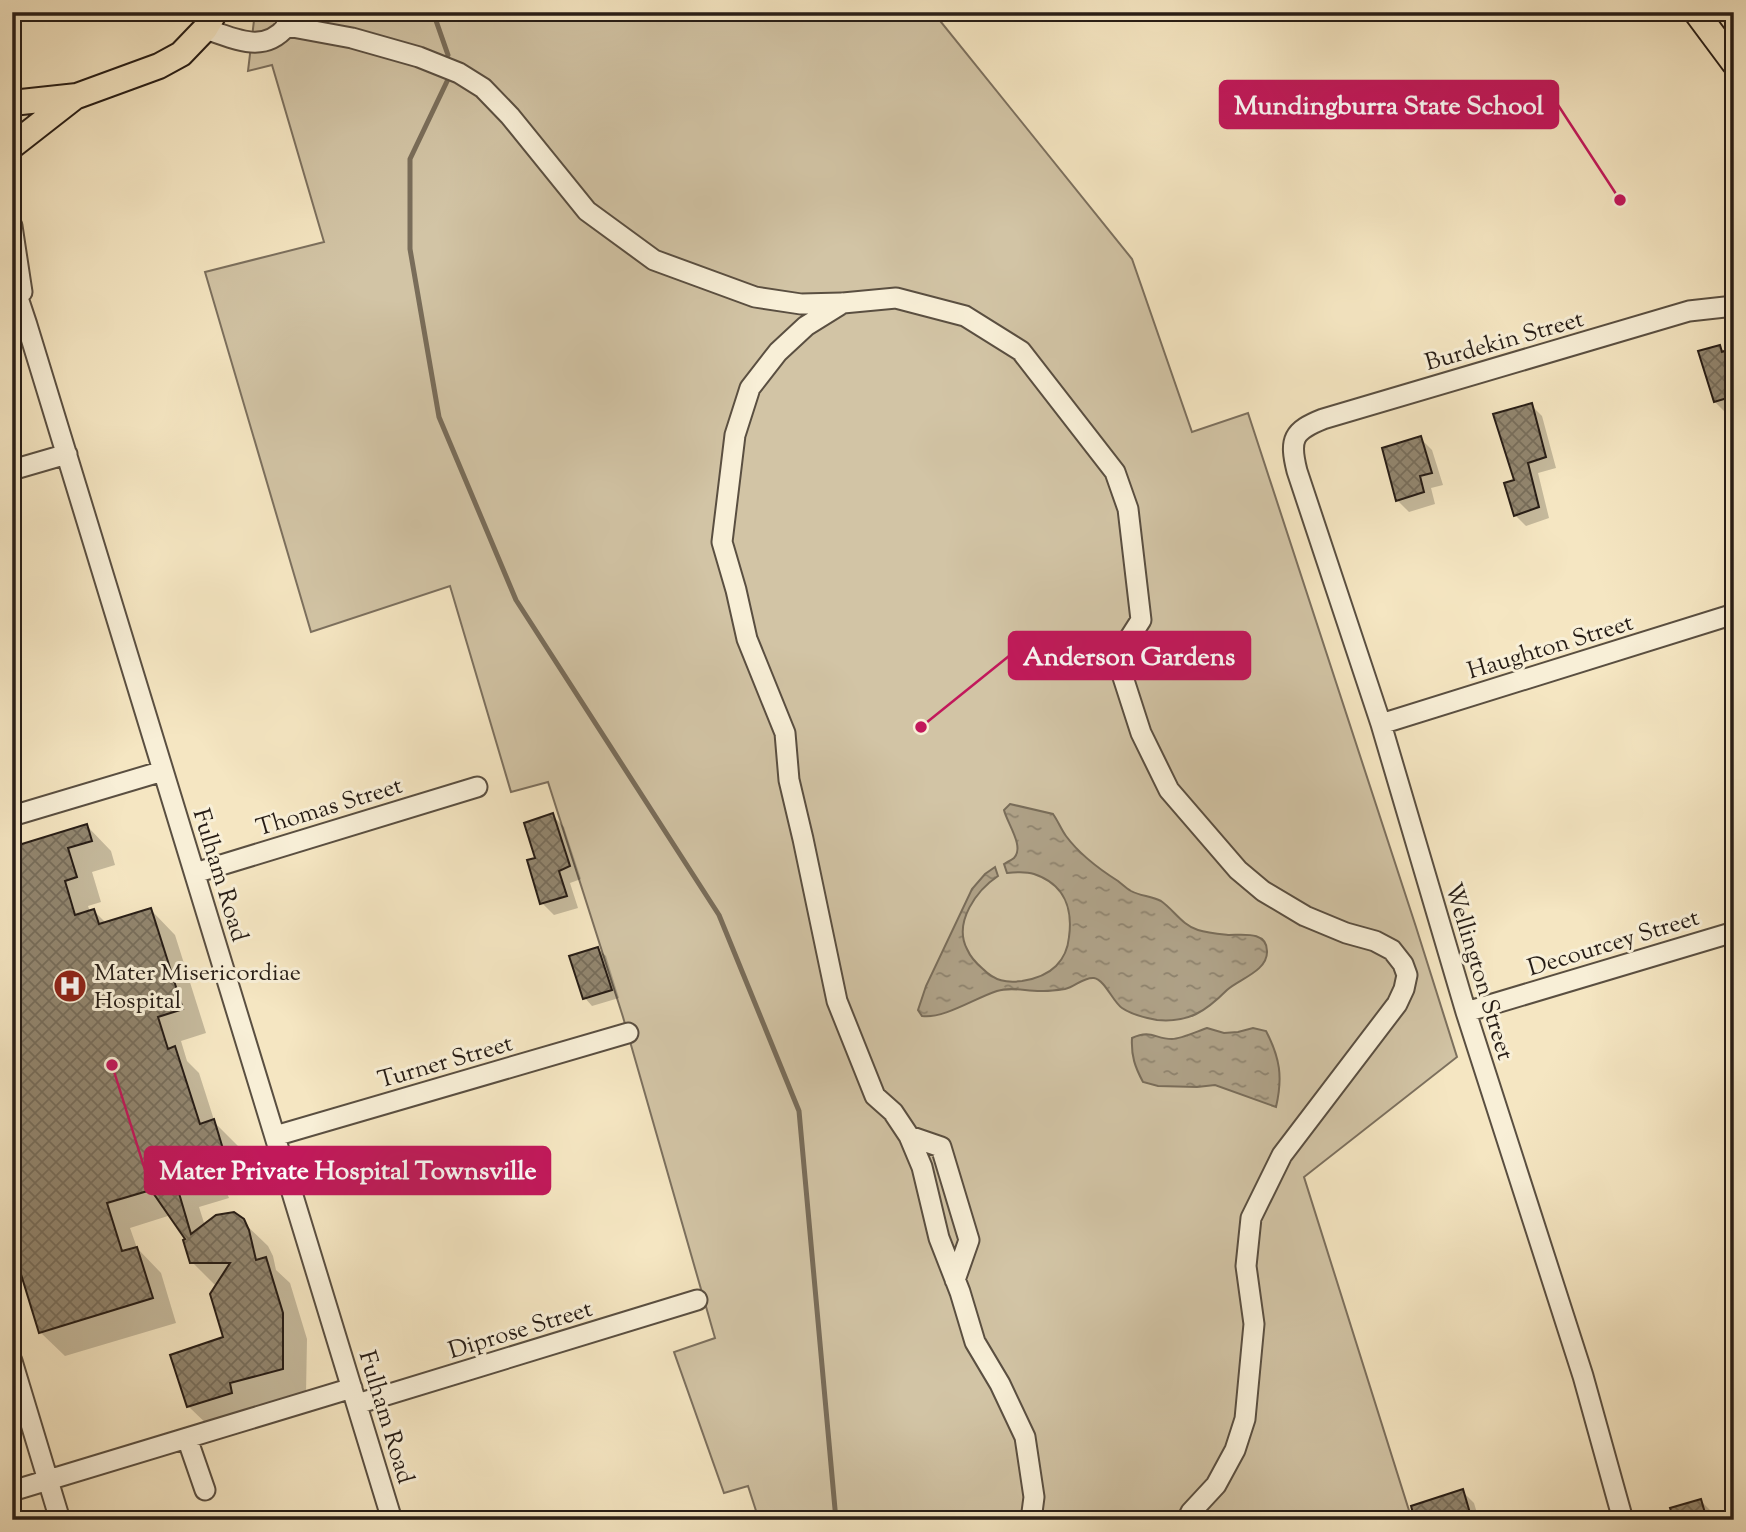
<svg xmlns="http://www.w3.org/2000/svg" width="1746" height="1532" viewBox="0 0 1746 1532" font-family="'Sorts Mill Goudy',serif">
	<defs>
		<pattern id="water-ripples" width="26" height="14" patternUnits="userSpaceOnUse" patternTransform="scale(1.75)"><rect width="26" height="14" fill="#afa288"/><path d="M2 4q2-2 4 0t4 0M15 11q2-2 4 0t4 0" fill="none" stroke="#8e836e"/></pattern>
		<pattern id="building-cross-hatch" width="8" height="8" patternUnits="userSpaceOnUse" patternTransform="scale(1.75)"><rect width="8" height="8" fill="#92866f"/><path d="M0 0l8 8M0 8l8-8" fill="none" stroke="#776d5a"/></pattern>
	</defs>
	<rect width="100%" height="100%" fill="#f5e6c2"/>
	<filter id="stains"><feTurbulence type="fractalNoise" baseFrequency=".00286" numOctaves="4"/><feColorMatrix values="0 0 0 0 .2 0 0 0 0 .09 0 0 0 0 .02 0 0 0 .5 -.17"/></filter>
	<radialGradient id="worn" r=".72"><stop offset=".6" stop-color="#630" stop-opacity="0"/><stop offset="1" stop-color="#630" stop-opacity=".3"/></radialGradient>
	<path fill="#d2c4a5" stroke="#7c705e" stroke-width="2" d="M255 12H933L1132 259 1192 432 1248 413 1416 927 1457 1057 1304 1177 1412 1520H759L748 1486 724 1493 674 1352 715 1338 623 1017 548 782 511 792 450 586 311 632 205 272 324 242 272 65 248 71Z"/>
	<path fill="url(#water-ripples)" stroke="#796d5a" stroke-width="2" d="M1010 804 1053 814C1058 821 1061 829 1066 836 1080 855 1099 869 1118 881 1122 884 1126 888 1131 891 1140 896 1151 896 1161 901 1174 910 1182 925 1198 930 1207 933 1219 934 1229 935 1243 935 1267 931 1267 951 1268 971 1239 979 1227 990 1206 1011 1189 1023 1157 1020 1146 1018 1132 1015 1122 1008 1113 1002 1105 980 1094 978 1083 977 1075 987 1065 989 1058 990 1051 991 1044 991 1027 992 1013 986 997 991 975 998 944 1019 922 1016L918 1010 926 986 972 889 985 874 995 867 998 876C977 890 953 922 967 949 970 956 977 964 983 969 995 981 1006 983 1022 981 1035 979 1047 975 1056 966 1064 958 1068 948 1069 937 1073 908 1064 884 1034 874 1025 871 1016 872 1007 873L1004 864C1004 864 1013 859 1014 858 1025 847 1007 823 1004 810Z
		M1207 1028 1224 1033 1238 1032 1253 1028 1266 1031C1280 1058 1283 1077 1276 1107L1215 1085 1197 1087 1158 1086 1143 1082C1135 1067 1131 1056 1132 1038 1151 1029 1155 1039 1172 1039 1181 1039 1198 1031 1207 1028Z"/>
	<path fill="#0003" d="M1720 347 1726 353 1734 349V411L1727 414 1715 402Z
		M1531 405 1542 416 1556 468 1538 473 1549 518 1526 526 1515 515 1516 481Z
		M1420 438 1432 450 1443 485 1431 488 1435 504 1409 512 1397 500Z
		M552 815 564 827 581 879 570 883 578 908 554 915 542 903 537 859Z
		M87 826 111 851 115 865 92 872 101 902 88 906 90 912 94 911 107 924 151 910 175 935 206 1033 181 1041 187 1061 199 1073 215 1123 238 1146 250 1184 226 1191 229 1198 199 1207 205 1226 242 1221 268 1246 273 1256 276 1270 290 1283 307 1339 306 1393 253 1408 256 1417 213 1430 188 1406 225 1338 217 1287 192 1262 188 1239 171 1215 130 1228 137 1248 161 1273 176 1323 65 1356 40 1332 17 1255 12 1250V849Z
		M598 949 606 956 619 998 592 1006 585 998Z
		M1462 1491 1474 1503 1479 1520H1417Z
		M1701 1501 1712 1512 1714 1520H1676Z"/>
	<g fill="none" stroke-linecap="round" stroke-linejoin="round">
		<path stroke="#796d5a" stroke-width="5" d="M433 12 448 55
			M451 73 410 159V249L439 417 516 600 719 915 799 1111 836 1520"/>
	</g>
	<path fill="url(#building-cross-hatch)" stroke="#271d16" stroke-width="2" d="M1720 345 1722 352 1734 347V396L1714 402 1698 351Z
		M1532 403 1546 457 1528 463 1539 507 1514 516 1504 483 1514 480 1493 414Z
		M1421 436 1432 473 1420 476 1424 492 1396 501 1382 448Z
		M553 813 570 866 559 871 567 896 540 904 527 860 535 858 524 823Z
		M87 824 92 841 68 848 77 877 65 881 75 915 94 909 99 924 151 908 183 1009 158 1017 168 1049 175 1046 200 1124 214 1119 226 1159 203 1167 205 1174 176 1183 191 1234 216 1215 234 1212 244 1219 249 1230 256 1260 266 1257 283 1313V1369L230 1383 232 1393 187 1407 170 1355 223 1337 210 1294 230 1263H190L183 1240 185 1239 151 1190 107 1203 122 1251 137 1247 153 1298 39 1333 12 1245V847Z
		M598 947 612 990 583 999 569 956Z
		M1463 1489 1472 1520H1415L1411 1506Z
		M1701 1499 1707 1520H1674L1670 1508Z"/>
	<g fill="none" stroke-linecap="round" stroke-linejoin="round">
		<defs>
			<path id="minor" d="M287 26 352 38 419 57 459 73 483 88 510 116 587 211 654 260 755 297 801 304 842 303
				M205 29C235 38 263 55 287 26L285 12
				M12 226 22 292
				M12 280 27 325 392 1520
				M12 470 67 454
				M1381 724 1734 614
				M12 816 163 771
				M195 873 477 787
				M1466 1012 1734 932
				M275 1136 628 1033
				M909 1136 941 1147 969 1240 955 1280
				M12 1361 60 1520
				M357 1404 697 1300
				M187 1438 205 1490
				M12 1491 352 1388
				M1031 1520 1034 1497 1025 1437 1000 1384 975 1342 960 1292 939 1238 922 1167 909 1136 893 1112 875 1096 837 1001 803 839 789 780 785 733 747 639 736 590 722 542 735 435 750 388 778 352 806 326 843 303 896 298 965 316 1021 351 1115 472 1128 509 1141 620 1127 642 1121 671 1141 733 1169 790 1238 870 1263 891 1305 916 1346 933 1375 941 1392 950 1403 964 1407 975 1404 989 1397 1004 1282 1155 1251 1218 1246 1266 1254 1324 1245 1419 1235 1450 1216 1485 1191 1512 1187 1520
				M1623 1520 1583 1376 1466 1012 1381 724 1297 471C1289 439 1293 431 1323 419L1689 311 1734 306"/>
			<path id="major" d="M1696 12 1734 63
				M12 103 77 96 159 66 181 54 205 29 215 12
				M12 146 76 96"/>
		</defs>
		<use href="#minor" stroke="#5a4f41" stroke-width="23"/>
		<use href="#major" stroke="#271d16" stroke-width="28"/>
		<use href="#minor" stroke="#f8efd7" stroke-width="19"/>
		<use href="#major" stroke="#f5e6c2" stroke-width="24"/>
	</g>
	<defs>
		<symbol id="hospital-disc" viewBox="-11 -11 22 22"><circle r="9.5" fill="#8f2418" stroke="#f8efd7"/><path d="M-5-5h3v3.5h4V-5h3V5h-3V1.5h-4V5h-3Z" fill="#fff"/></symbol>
	</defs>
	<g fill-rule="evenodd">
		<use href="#hospital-disc" x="51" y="967" width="38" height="38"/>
	</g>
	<g text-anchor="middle" stroke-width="6" stroke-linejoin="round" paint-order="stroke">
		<g font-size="24" fill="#271d16" stroke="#f8efd7">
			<text transform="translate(1504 340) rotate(-16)" y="8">Burdekin Street</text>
			<text transform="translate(1550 646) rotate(-17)" y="8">Haughton Street</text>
			<text transform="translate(329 806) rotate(-17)" y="8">Thomas Street</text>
			<text transform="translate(221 875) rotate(73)" y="8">Fulham Road</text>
			<text transform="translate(1613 942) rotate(-17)" y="8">Decourcey Street</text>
			<text transform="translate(1480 971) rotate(73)" y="8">Wellington Street</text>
			<text transform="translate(445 1061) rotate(-16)" y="8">Turner Street</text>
			<text transform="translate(520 1329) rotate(-17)" y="8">Diprose Street</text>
			<text transform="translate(387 1417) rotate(73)" y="8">Fulham Road</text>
		</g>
		<g font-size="24" fill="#271d16" stroke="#f8efd7" text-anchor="start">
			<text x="94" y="980">Mater Misericordiae<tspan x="94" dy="28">Hospital</tspan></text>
		</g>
	</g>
	<path fill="none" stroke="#c2185b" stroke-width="2.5" d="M1620 200L1558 105M921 727L1009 656M112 1065L145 1170"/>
	<g fill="#c2185b" stroke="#f8efd7" stroke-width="2.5">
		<circle cx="1620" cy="200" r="7"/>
		<circle cx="921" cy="727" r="7"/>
		<circle cx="112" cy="1065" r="7"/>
	</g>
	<g fill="#c2185b" stroke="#c2185b" stroke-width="2.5">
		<rect x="1220" y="81" width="338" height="47" rx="7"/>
		<rect x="1009" y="632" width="241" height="47" rx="7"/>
		<rect x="145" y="1147" width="405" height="47" rx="7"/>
	</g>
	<g font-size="26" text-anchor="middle" font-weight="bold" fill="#fff">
		<text x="1389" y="114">Mundingburra State School</text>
		<text x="1129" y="665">Anderson Gardens</text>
		<text x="348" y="1179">Mater Private Hospital Townsville</text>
	</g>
	<rect width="1746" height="1532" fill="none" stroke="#f5e6c2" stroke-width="42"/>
	<rect x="14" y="14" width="1718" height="1504" fill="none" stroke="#271d16" stroke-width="3.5"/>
	<rect x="21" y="21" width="1704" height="1490" fill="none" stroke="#271d16" stroke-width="2"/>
	<rect width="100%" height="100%" filter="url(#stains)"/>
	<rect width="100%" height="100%" fill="url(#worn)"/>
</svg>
